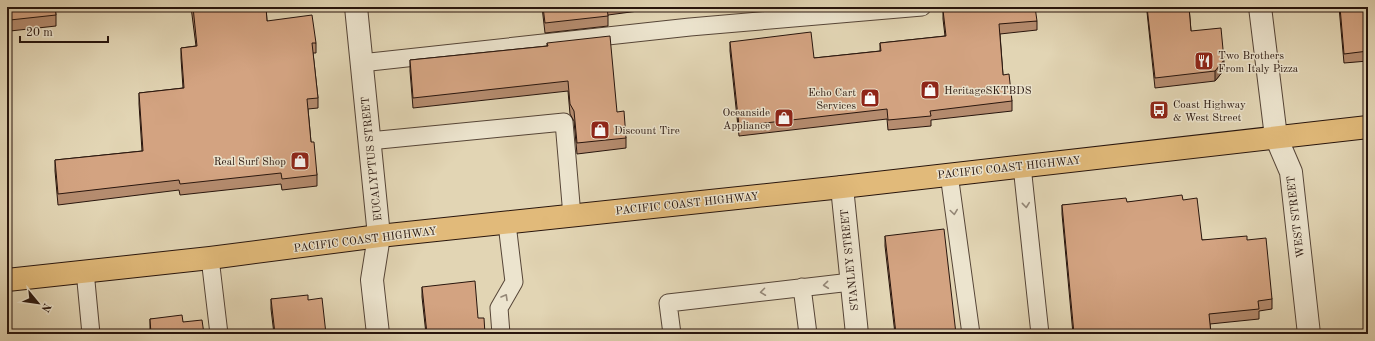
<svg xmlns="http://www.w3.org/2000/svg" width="1375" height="341" viewBox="0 0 1375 341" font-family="'Old Standard TT',serif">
	<rect width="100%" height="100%" fill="#e2d5b4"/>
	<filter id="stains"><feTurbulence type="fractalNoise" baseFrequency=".005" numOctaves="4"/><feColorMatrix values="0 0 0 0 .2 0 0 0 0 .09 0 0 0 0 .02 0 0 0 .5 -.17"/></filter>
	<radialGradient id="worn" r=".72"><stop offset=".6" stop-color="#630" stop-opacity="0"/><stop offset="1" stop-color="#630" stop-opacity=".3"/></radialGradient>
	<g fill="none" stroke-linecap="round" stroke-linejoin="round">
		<defs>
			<path id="service" d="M361 63 690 27 922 7
				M369 141 564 122 572 216
				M1022 166 1040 334
				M949 174 971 334
				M210 258 219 334
				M85 271 91 334
				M802 287 808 334
				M501 334 499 308 514 282 507 224
				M672 334 668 303 851 282"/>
			<path id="minor" d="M356 7 379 236 372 280 378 334
				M1260 7 1276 137 1291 172 1309 334
				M842 187 857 334"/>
			<path id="primary" d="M7 280 210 258 379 236 842 187 1368 127"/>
		</defs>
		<use href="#service" stroke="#564537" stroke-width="19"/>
		<use href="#minor" stroke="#564537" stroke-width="24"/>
		<use href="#primary" stroke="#28150d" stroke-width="24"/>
		<use href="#service" stroke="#ece4ce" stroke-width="17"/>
		<use href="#minor" stroke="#ece4ce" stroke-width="22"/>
		<use href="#primary" stroke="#e1ba7a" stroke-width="22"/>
	</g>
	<path fill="#b58c6f" stroke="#28150d" d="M8 7H55L56 15V26L10 31Z
		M191 7H266L267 21 316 43V53H313L318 98V108L308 109 311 142 317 175V186L282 190 281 184 180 195 179 190 58 205 55 171V160L142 151 139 104V93L183 88 181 58V48L196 46Z
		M542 7H646V10L608 15V26L545 33Z
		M1147 7H1189L1191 31 1224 70 1215 81 1155 88 1147 12Z
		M1339 7H1368V61L1344 63Z
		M943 10 1037 21V30L1000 34 1003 75 1012 101V111L931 120V126L888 130 887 119 739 136 730 51V42L814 58 880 51V43L945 36 943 19Z
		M547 43 617 112 626 138V148L577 154 574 121 570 114 568 91 413 108 410 71V60L547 46Z
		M1183 200 1202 240H1247L1272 299V309L1259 311V319L1210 324 1211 334H1073L1062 214V205Z
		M885 236 956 334H895L885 246Z
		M422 287 478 318 485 334H426L422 297Z
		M271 299 308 300 326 334H274L271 309Z
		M150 319 183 322 204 334H150Z"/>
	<path fill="#94725a" stroke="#28150d" d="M1224 60V70L1215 81V71Z"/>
	<path fill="#d3a381" stroke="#28150d" d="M9 7H55L56 15 10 20Z
		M193 7H266L267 21 312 15 316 43H312L318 98 307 99 311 142H314L317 175 282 179 281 173 180 184 179 180 58 194 55 160 143 151 139 93 184 88 181 48 197 46Z
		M543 7H607L608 16 545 23Z
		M966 7H1035L1037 21 999 24 1003 75 1009 74 1012 101 930 111 931 116 888 120 887 109 739 126 730 42 811 32 814 58 881 51 880 43 946 36 943 10Z
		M1147 7H1189L1191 31 1221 28 1224 60 1215 71 1155 78Z
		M1340 7H1368V51L1344 54Z
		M610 36 617 112 624 111 626 138 577 143 574 111 570 104 568 81 413 98 410 60 548 46 547 43Z
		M1182 195 1183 200 1197 198 1202 240 1247 236V240L1266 238 1272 299 1258 301 1259 309 1209 314 1211 334H1074L1062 205 1126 198 1127 202Z
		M944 229 956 334H896L885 236Z
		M475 281 478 318H484L485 334H427L422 287Z
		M308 295V300L322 298 326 334H275L271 299Z
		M182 315 183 322 202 320 204 334H151L150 319Z"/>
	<defs><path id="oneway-chevron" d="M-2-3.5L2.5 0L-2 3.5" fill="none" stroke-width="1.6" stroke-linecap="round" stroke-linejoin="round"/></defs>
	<g stroke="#948777">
		<use href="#oneway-chevron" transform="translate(1026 205) rotate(84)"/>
		<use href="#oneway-chevron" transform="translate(954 212) rotate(82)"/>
		<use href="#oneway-chevron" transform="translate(826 285) rotate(174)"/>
		<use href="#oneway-chevron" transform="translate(763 292) rotate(173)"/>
		<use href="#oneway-chevron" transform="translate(505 297) rotate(-60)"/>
	</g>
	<defs>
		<symbol id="restaurant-square" viewBox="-11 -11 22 22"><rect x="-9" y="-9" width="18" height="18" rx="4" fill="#8f2418" stroke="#ece4ce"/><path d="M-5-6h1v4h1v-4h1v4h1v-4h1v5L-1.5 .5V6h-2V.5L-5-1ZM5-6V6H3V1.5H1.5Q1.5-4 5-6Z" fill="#fff"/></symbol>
		<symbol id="shop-square" viewBox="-11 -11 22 22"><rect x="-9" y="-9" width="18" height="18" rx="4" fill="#8f2418" stroke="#ece4ce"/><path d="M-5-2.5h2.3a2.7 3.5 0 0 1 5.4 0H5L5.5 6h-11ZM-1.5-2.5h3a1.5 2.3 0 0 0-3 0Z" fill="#fff"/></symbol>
		<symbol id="bus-square" viewBox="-11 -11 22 22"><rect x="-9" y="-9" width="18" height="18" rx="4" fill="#8f2418" stroke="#ece4ce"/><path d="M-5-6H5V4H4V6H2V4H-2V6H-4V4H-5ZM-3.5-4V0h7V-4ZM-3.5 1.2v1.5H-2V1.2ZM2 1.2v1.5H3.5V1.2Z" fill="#fff"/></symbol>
	</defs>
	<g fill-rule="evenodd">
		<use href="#restaurant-square" x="1193" y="50" width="22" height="22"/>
		<use href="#shop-square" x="919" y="79" width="22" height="22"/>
		<use href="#shop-square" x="859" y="87" width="22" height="22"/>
		<use href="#bus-square" x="1148" y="99" width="22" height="22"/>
		<use href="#shop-square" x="773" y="107" width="22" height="22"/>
		<use href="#shop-square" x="589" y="119" width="22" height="22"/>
		<use href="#shop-square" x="289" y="150" width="22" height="22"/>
	</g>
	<g text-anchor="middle" stroke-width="3" stroke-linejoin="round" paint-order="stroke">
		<g font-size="11" fill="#28150d" stroke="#ece4ce" text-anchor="start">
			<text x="1218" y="59">Two Brothers<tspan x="1218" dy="13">From Italy Pizza</tspan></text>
			<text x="944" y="94">HeritageSKTBDS</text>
			<text x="856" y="96" text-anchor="end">Echo Cart<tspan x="856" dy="13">Services</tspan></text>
			<text x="1173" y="108">Coast Highway<tspan x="1173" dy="13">&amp; West Street</tspan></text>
			<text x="770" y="116" text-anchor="end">Oceanside<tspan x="770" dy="13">Appliance</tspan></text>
			<text x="614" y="134">Discount Tire</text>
			<text x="286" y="165" text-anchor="end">Real Surf Shop</text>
		</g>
		<g font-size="11" fill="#28150d" stroke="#ece4ce">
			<text transform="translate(371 159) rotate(-96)" y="4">EUCALYPTUS STREET</text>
			<text transform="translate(1009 167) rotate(-6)" y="4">PACIFIC COAST HIGHWAY</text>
			<text transform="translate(687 203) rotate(-6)" y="4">PACIFIC COAST HIGHWAY</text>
			<text transform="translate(1295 217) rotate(-97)" y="4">WEST STREET</text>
			<text transform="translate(365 239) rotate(-7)" y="4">PACIFIC COAST HIGHWAY</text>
			<text transform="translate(849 260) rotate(-96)" y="4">STANLEY STREET</text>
		</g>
	</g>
	<rect width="1375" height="341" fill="none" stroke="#e2d5b4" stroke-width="24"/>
	<rect x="8" y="8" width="1359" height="325" fill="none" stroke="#28150d" stroke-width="2"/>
	<rect x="12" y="12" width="1351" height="317" fill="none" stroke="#28150d"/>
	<g transform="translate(38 303) rotate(119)" stroke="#ece4ce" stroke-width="3" paint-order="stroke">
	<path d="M0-3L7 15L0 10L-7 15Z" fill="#28150d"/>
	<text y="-6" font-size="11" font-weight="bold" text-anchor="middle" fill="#28150d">N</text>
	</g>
	<path d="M20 36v6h88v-6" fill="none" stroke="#28150d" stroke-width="2"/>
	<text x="26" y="36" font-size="12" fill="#28150d" stroke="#ece4ce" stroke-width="3" paint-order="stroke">20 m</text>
	<rect width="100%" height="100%" filter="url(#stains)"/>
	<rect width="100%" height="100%" fill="url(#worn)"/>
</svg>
